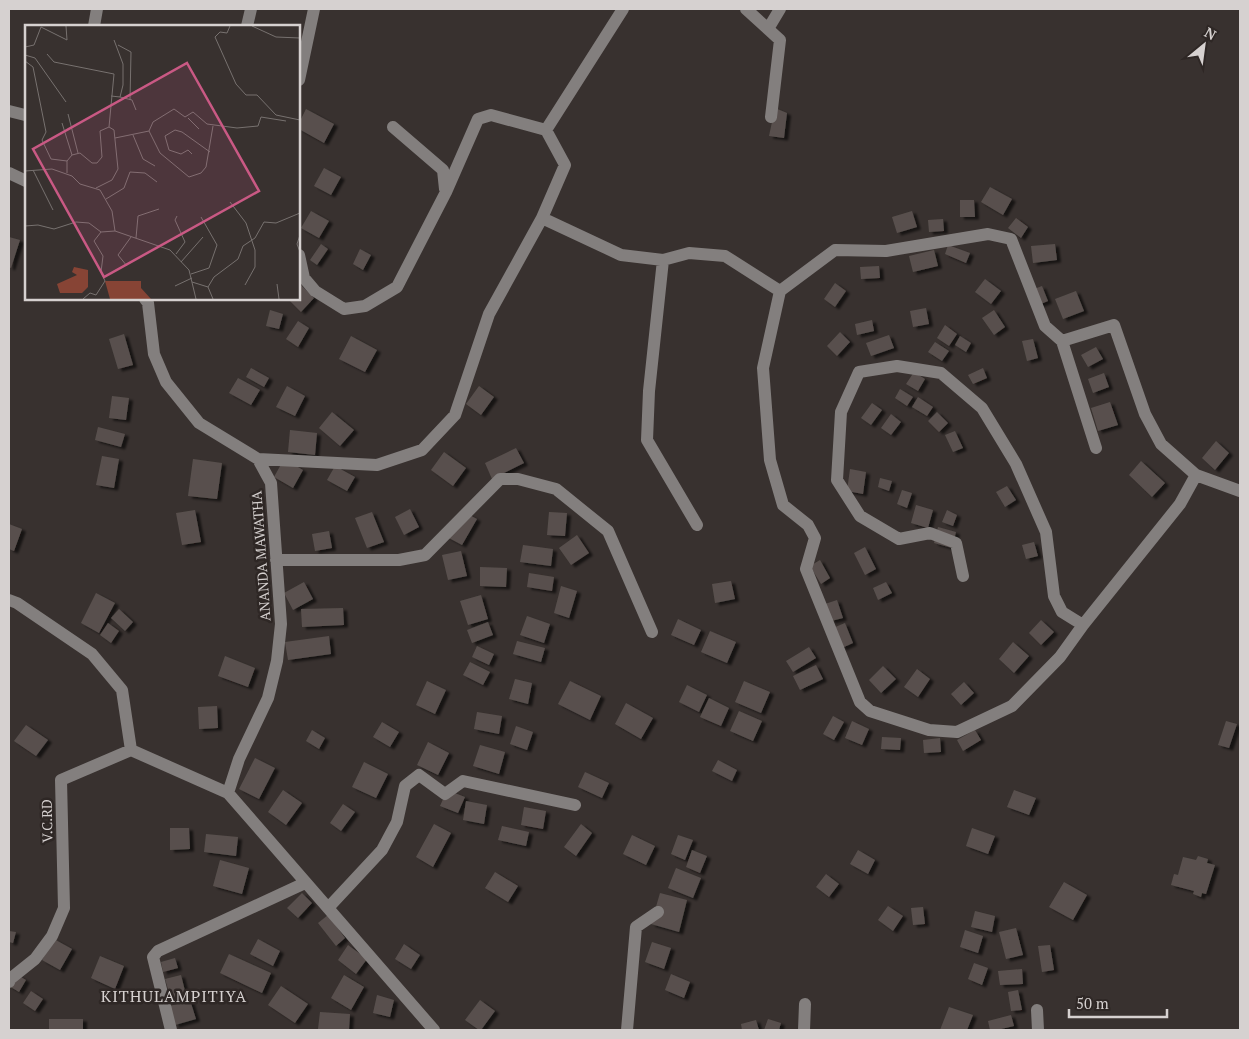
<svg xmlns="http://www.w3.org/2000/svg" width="1249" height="1039" viewBox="0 0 1249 1039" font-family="'PT Serif',serif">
	<defs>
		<filter id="shadow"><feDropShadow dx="4" dy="2.5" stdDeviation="1" flood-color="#0009"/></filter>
	</defs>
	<rect width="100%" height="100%" fill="#38312f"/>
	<path fill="#58504d" filter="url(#shadow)" d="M775 108 787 113 784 138 769 136Z
		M306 109 334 124 324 143 299 129V123Z
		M324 168 341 177 331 195 314 186Z
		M990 187 1012 199 1003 215 981 202Z
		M960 200H974L975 217H960Z
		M311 211 329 221 319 238 301 228Z
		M912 211 917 227 897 233 892 217Z
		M1016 218 1028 227 1021 238 1008 228Z
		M943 219 944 231 929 232 928 220Z
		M9 237 20 240 11 268 9 267Z
		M321 244 328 249 317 265 310 260Z
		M1055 244 1057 260 1033 263 1031 246Z
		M948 245 970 253 966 263 945 254Z
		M360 249 371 255 363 270 353 264Z
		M934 250 938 266 913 272 909 256Z
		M879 266 880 278 861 279 860 267Z
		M985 279 1001 291 991 304 975 292Z
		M299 283 314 298 301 312 288 299H299Z
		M835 283 846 291 835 307 824 299Z
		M1042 286 1048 301 1036 306 1029 291Z
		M1076 291 1084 311 1063 319 1055 299Z
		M926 308 929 324 913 327 910 311Z
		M270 310 283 314 279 329 266 326Z
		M994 310 1005 327 994 335 982 318Z
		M872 320 874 331 857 335 855 324Z
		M298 321 309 328 298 347 286 339Z
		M945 325 957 334 949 346 937 338Z
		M840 332 850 342 837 356 827 346Z
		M124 334 133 365 118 369 109 339Z
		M889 335 894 348 871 356 866 343Z
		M351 336 377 350 365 372 339 359Z
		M960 336 971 343 966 352 955 345Z
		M1033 339 1038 358 1027 361 1022 341Z
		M935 342 949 351 942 361 928 352Z
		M1096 347 1103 359 1088 367 1081 355Z
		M251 368 269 378 264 387 246 377Z
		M983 368 987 378 973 384 968 375Z
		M914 372 925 379 918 391 906 384Z
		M1104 373 1109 387 1093 393 1088 379Z
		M238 378 260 390 251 405 229 393Z
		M287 386 305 396 295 416 276 407Z
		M479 386 494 397 481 415 466 404Z
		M900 389 913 397 907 406 895 398Z
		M112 396 129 398 126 420 109 418Z
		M918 397 933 407 927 416 912 407Z
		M1110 402 1118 425 1098 431 1091 408Z
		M872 403 882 410 871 425 861 418Z
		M332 412 354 430 340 446 319 428Z
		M937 412 948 423 939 432 928 421Z
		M891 414 901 422 891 435 881 428Z
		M98 427 125 434 121 447 95 440Z
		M290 430 317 433 315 455 288 452Z
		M955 431 963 448 953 452 945 435Z
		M1216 441 1229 453 1215 470 1202 458Z
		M516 448 524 463 492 479 485 463Z
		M444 452 466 468 453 486 431 470Z
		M102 456 119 459 114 488 96 485Z
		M193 459 222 463 217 499 188 496Z
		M284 459 303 470 293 488 274 477Z
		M1141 461 1165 483 1152 497 1129 475Z
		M335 466 355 477 347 491 327 480Z
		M850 469 866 472 863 494 847 491Z
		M880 478 892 481 889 491 878 487Z
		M1007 486 1016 500 1005 507 996 492Z
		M902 490 912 493 907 508 897 504Z
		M916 505 933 510 928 528 911 523Z
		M410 509 419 527 404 535 395 517Z
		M195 510 201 542 182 545 176 513Z
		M947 510 957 515 953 526 942 522Z
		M462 511 477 519 462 545 447 537Z
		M372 512 384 542 367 548 355 518Z
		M549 512 567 513 565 536 547 535Z
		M9 524 22 529 14 551 9 549Z
		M938 527 956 532 952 548 934 543Z
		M329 531 332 548 315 551 312 534Z
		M577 535 589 553 571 565 559 548Z
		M1034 542 1038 556 1026 559 1022 545Z
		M523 545 553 549 551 566 520 562Z
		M865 547 876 569 865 575 854 553Z
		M461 551 467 576 448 580 442 555Z
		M820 560 830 578 821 584 810 566Z
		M480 567 507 568 506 587 480 586Z
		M529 573 554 577 552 591 527 587Z
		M731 581 735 599 715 603 712 584Z
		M304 582 313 599 293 610 284 593Z
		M886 582 892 593 878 600 873 588Z
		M561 586 577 591 569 618 554 613Z
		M96 593 115 603 99 633 81 623Z
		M481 595 488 619 468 625 460 601Z
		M837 600 843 618 831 621 825 604Z
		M343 608 344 625 302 627 301 609Z
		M119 609 133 622 125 631 111 618Z
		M527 616 550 624 544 643 520 635Z
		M678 619 701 630 694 645 671 635Z
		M1041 620 1054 632 1041 645 1029 633Z
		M488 622 493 635 472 643 467 630Z
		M108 623 119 631 111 643 100 635Z
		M845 623 853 643 842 648 833 628Z
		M710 631 736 642 727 663 701 652Z
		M329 636 331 654 288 660 285 642Z
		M517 641 545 648 541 662 513 654Z
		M1013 642 1029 656 1014 673 999 659Z
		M477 646 494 654 489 665 472 657Z
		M809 647 816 658 793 672 786 661Z
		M225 656 255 668 248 687 218 676Z
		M470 662 490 672 483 685 463 675Z
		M816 665 823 679 800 690 793 676Z
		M883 666 896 679 881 693 869 680Z
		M917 669 930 679 918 697 904 687Z
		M515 679 532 683 528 704 509 699Z
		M427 681 446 690 435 714 416 705Z
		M570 681 601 696 590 720 558 704Z
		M744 681 770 692 761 713 735 702Z
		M964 682 974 693 961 705 951 694Z
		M687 685 707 695 699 712 679 702Z
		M709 698 729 708 721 726 700 717Z
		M626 703 653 718 641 739 615 724Z
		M217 706 218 728 199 729 198 707Z
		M739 711 762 721 753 741 730 731Z
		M477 712 502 716 499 734 474 729Z
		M833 716 844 722 834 740 823 734Z
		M852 721 869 729 862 745 845 738Z
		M1226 721 1237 724 1229 748 1218 745Z
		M382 722 399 732 390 747 373 737Z
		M26 725 48 740 36 756 14 741Z
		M516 726 533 732 527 750 510 744Z
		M312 730 325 738 319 749 306 741Z
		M975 730 981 740 963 751 957 740Z
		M882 737 901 738 900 750 881 749Z
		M940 738 941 752 924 753 923 740Z
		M428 742 449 753 438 775 417 765Z
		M480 745 505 752 499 774 473 766Z
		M255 758 275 768 259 799 239 789Z
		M718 760 737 770 732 781 712 771Z
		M364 762 388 774 376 798 352 787Z
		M585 772 609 783 602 798 578 787Z
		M283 790 302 803 286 825 268 812Z
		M447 790 465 797 458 813 440 806Z
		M1014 790 1036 798 1029 815 1007 807Z
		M466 801 487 805 484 824 463 820Z
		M343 804 355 812 341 831 330 823Z
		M524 807 546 811 543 829 521 825Z
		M434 824 451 833 433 867 416 857Z
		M581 824 592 833 576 856 564 847Z
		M502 826 529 832 526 846 498 840Z
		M170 828H189L190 849 170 850Z
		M972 828 995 836 988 854 966 846Z
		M206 834 238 837 236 856 204 852Z
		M632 835 655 846 646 865 623 854Z
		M678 835 693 840 685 860 671 854Z
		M692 850 707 856 700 873 686 867Z
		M858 850 875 860 868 874 850 864Z
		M1198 856 1208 859 1207 863 1215 865 1206 894 1202 893 1201 897 1193 894 1194 891 1171 885 1174 874 1178 875 1183 857 1196 860Z
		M220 860 249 868 242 894 213 886Z
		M676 868 701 878 693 898 668 888Z
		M495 872 518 886 508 902 485 888Z
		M826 874 839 884 829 897 816 887Z
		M1064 882 1087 895 1073 920 1049 907Z
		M302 893 312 903 298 918 287 908Z
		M660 893 687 900 679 932 651 924Z
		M888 906 903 916 893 931 878 920Z
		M923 907 925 924 913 925 911 908Z
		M975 911 995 916 992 932 971 927Z
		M328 915 345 938 336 946 318 923Z
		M1016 928 1023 955 1006 959 999 932Z
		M965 930 983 936 978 953 960 947Z
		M9 931 16 932 13 943 9 942Z
		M54 939 72 949 60 970 42 960Z
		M258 939 280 951 273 966 250 954Z
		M652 942 671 948 664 969 645 962Z
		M404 944 420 955 411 969 395 959Z
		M348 945 367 959 356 974 338 960Z
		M1050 945 1054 970 1042 972 1038 946Z
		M229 954 271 973 262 993 220 973Z
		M100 956 124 966 115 989 91 978Z
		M175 958 178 968 163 972 161 962Z
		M974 963 988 968 982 985 968 979Z
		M1022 969 1023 984 1000 985 998 971Z
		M9 970 26 980 19 992 9 986Z
		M671 974 690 982 684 998 665 990Z
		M181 975 186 995 171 999 165 979Z
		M344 975 364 987 351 1010 331 998Z
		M281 986 308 1004 295 1023 268 1005Z
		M1018 990 1022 1010 1011 1011 1008 992Z
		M31 991 43 999 35 1011 23 1003Z
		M377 995 394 1000 390 1017 373 1013Z
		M190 1000 196 1019 175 1025 170 1006Z
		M480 1000 495 1011 481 1030H479L465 1020Z
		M949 1007 973 1015 967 1030H940Z
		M320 1012 350 1014 349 1030 318 1029Z
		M1011 1015 1014 1026 997 1030H990L988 1021Z
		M49 1019H83V1030H49Z
		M768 1019 781 1023 779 1030H764Z
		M756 1020 759 1030H742L741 1024Z"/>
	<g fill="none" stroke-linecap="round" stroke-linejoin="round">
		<path stroke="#837f7e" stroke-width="12" d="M746 9 780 40 771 117
			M94 26 97 9
			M247 26 251 9
			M768 29 780 9
			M299 80 314 9
			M9 111 25 115
			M393 127 443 170 445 189
			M9 173 26 181
			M542 218 621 255 663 260 689 253 725 256 780 291 763 368 770 460 783 505 808 525 815 538 806 569 860 702 870 711 929 730 957 732 1012 706 1060 657 1083 625 1180 504 1196 475
			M299 255 304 278 315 291 344 309 365 306 397 287 446 192 478 119 491 115 546 130 623 9
			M663 260 649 391 647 440 697 525
			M780 291 835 250 886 251 988 234 1011 239 1045 326 1062 341 1114 325 1145 414 1161 444 1196 475 1240 491
			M145 299 148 303 154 354 166 382 199 423 258 459 271 483 281 624 277 661 268 698 239 759 228 793
			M1062 341 1096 448
			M258 459 377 465 422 450 455 415 489 314 542 218 565 165 546 130
			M276 560H399L425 555 500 479H518L556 489 608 531 652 632
			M963 576 956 543 930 533 899 539 860 516 837 480 841 412 859 372 897 366 941 373 982 408 1016 464 1046 532 1054 596 1062 612 1083 625
			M9 600 17 603 92 654 122 690 131 750 228 793 434 1030
			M328 908 382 850 397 822 405 786 419 775 445 794 463 781 575 805
			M9 982 10 979 35 959 52 936 64 908 61 780 131 750
			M1037 1010 1038 1030
			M171 1030 153 957 158 951 305 883
			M627 1030 636 927 658 912
			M804 1030 805 1004"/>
	</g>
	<g text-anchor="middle" stroke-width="5" stroke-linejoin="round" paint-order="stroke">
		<g font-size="14" fill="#d6d1d0" stroke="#2e2725">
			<text transform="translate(261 556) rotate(-94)" y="5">ANANDA MAWATHA</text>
			<text transform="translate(47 821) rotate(-91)" y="5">V.C.RD</text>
		</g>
		<g font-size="16" letter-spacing="1" fill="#d6d1d0" stroke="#2e2725">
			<text x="174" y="1002">KITHULAMPITIYA</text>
		</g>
	</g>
	<g transform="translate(25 25)">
		<rect width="275" height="275" fill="#38312f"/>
		<path d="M49 242 63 245V262L57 268H35L32 259 52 250 47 247ZM80 256H116V263L126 274H85Z" fill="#874435"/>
		<path fill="none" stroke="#77716f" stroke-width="1" d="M205 1 202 8 195 7 190 12 211 59 221 70H232L251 90 275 95M227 1 251 12 275 13M93 20 106 27 105 75M0 22 9 20 16 2 42 15 41 1M22 29 29 37 89 49 84 102 75 106 77 132 72 138H67L55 128 47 130 42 136V148M0 30 10 33 41 77M0 36 8 42 21 107 17 115 26 134 42 136M86 71 95 72 98 60V39L89 15M95 72 107 75 111 85M43 89 53 128M163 93 174 104M37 98 47 130M124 106 128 97 149 84 160 92 168 87 182 99 212 103 233 101 236 92 261 96M108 110 118 134 130 141M90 113 124 106 135 128 164 152 176 148 181 142 188 101M167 129 163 125 156 129 144 125 140 111 150 105 157 107 185 127M8 145 28 185M0 146 27 144 47 151 55 159 75 165 87 186 90 206M71 163 87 155 93 144 89 105 84 102M81 174 99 163 105 147 120 148 132 157M205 177 221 198 230 225V242L220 260M0 201 13 200 29 204 51 197 64 198 76 207 90 206 145 225 164 245 171 274M275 210 272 219 275 227M111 213 113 191 134 184M151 229 160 217 150 195 152 191M156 237 178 212M102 241 93 230 106 212M166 249 184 243 192 220 176 192M167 257 183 262 188 274M252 259 254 274M150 261 167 253M183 262 189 252 213 234 218 221 230 213 239 197 251 198 275 188M58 274 65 268 71 270 80 256 76 247 78 231 69 216 76 207"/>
		<path fill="#c95984" fill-opacity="0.15" stroke="#c95984" stroke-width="2.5" d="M162 38 234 166 79 252 8 124Z"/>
		<rect width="275" height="275" fill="none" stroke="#d6d1d0" stroke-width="2.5"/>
	</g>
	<rect width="1249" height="1039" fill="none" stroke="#d6d1d0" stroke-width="20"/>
	<g transform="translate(1204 45) rotate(29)" stroke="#2e2725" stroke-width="4" paint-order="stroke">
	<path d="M0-4L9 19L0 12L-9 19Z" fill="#d6d1d0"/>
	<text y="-8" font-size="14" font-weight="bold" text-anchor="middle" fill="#d6d1d0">N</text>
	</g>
	<path d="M1069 1009v8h98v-8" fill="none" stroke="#d6d1d0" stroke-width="2.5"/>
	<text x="1076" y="1009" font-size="15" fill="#d6d1d0" stroke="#2e2725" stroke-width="4" paint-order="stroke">50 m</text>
</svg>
